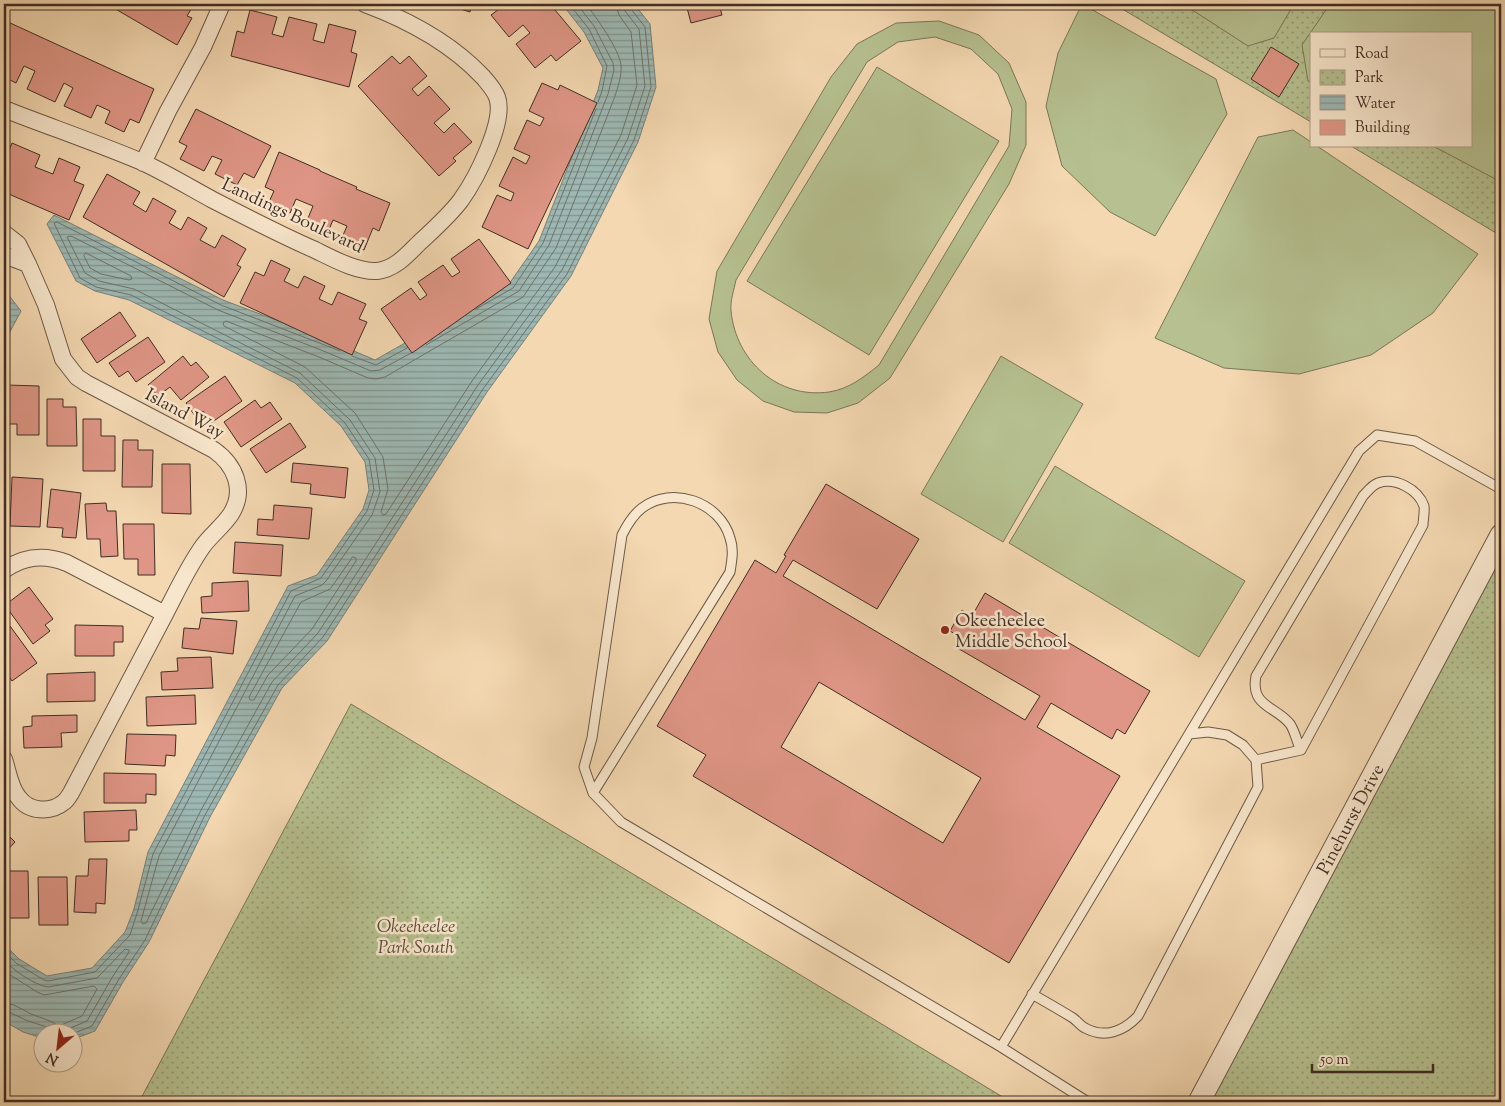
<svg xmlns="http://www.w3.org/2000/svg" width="1505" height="1106" viewBox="0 0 1505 1106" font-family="'Sorts Mill Goudy',serif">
	<defs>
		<pattern id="park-dots" width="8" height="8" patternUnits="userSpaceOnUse" patternTransform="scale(1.25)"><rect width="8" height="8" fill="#b6c090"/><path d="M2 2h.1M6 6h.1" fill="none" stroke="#959c75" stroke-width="1.8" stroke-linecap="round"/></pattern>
		<pattern id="water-rules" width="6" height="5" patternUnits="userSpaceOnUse" patternTransform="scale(1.25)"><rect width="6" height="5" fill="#9db8b3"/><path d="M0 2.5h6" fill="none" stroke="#819691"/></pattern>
	</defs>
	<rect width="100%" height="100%" fill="#f4d8b1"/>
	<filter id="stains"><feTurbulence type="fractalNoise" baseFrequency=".004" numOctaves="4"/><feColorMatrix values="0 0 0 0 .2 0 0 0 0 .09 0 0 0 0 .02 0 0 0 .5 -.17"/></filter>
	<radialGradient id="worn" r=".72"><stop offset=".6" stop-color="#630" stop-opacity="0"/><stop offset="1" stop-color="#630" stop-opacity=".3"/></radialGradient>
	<path fill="url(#park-dots)" stroke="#7b765a" d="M1114 4H1501V236L1351 146H1471V34H1311V122Z
		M1501 524V1102H1192Z
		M351 704 1011 1102H139Z"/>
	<path fill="#b6c090" stroke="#7b765a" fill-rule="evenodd" d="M1082 4 1216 79 1227 114 1155 236 1110 212 1062 166 1046 106 1058 53Z
		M1183 4H1294L1274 38 1248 46Z
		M1330 4H1501V182L1433 146H1471V34H1311V82L1308 81 1302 45Z
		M939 21 979 35 1009 63 1026 102V145L1009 184 890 378 858 403 827 413 794 412 763 401 737 380 718 352 709 319 717 271 831 77 857 44 896 23ZM935 37 971 49 998 74 1012 109 1009 146 879 365C864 377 849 389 829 392 778 399 736 361 731 311 730 301 734 290 736 280L867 62 898 42Z
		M877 67 999 141 869 355 747 281Z
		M1293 130 1311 142V146H1317L1478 254 1433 313 1371 355 1299 374 1224 368 1155 338 1258 137Z
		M1001 356 1083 404 1003 542 921 494Z
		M1055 466 1245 581 1199 657 1009 543Z"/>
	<path fill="url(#water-rules)" stroke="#788079" d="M562 4H634L650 24 656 87 638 142 571 276 487 392 327 641 282 688 210 817 149 942 123 982 95 1031 74 1039 72 1034H42V1038L23 1032 4 1021V944L19 959 47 976 92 968 125 932 134 909 148 852 288 586 317 575 363 509 369 490 365 462 341 426 295 383 129 300 95 291 76 281 47 224 54 215 223 300 326 339 375 360 509 284 539 241 598 90 603 68 584 32Z
		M4 289 21 311 4 343Z"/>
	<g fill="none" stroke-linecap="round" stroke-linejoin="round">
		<path stroke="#6e726b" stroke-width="1" d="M569 4 589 29 607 66 602 91 598 102
			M586 4C596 17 619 49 621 65 622 75 618 87 615 96L556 248 523 297 385 377 376 379 368 378 319 357 226 321 223 323 224 326 305 367 355 413 383 457 388 489 381 512 383 515 386 514 472 381 555 267 621 135 637 85 631 32 619 15 616 4
			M86 253 131 276 132 279 129 280 101 274 90 268 84 256Z
			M476 309 513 288 543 243 596 109
			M426 345 519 291 549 245 608 94 614 70 613 63 594 26 577 4
			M411 353 380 370 371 371 321 350 218 310 71 236 67 237 85 273 99 281 134 289 300 373 350 420 375 458 380 492 372 515 326 581 322 585 295 596 159 856 141 921 143 924 146 923 200 812 272 682 318 633 478 385 562 270 628 138 645 86 639 29 625 11 624 4
			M352 356 376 365 407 348
			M353 557 356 558V561L312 629 268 675 254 700H250L249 697 301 602 330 589Z
			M4 951 16 963 44 980 48 981 95 972 130 935 138 910 153 854 291 591 321 578 367 511 374 490 369 459 345 423 297 378 131 295 96 287 80 278 54 223 57 222 221 305 340 351
			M4 960C13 970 34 985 48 987L97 978 125 949 129 950V952L113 976 87 1021 68 1029 63 1034
			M4 971 37 992 44 995 94 986 97 989 82 1016 59 1026 50 1021 31 1014 14 1005 4 1003
			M4 1011 9 1012 28 1021 47 1027 53 1034
			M72 1034 92 1026 119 979 145 940 205 815 278 685 323 637 483 389 567 274 634 140 651 87 645 27 631 9 630 4"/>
	</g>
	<path fill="#df9686" stroke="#402d23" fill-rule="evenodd" d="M107 4H194L187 16 192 18 177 45Z
		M444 4H472L470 12Z
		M506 4H550L581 41 556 61 551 55 535 68 516 44 530 33 523 25 509 37 491 15Z
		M686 4H719L722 15 691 23Z
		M250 10 277 17 272 34 283 37 289 17 317 24 313 40 324 43 329 24 356 31 351 52 357 54 349 87 231 56 237 31 244 33Z
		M8 22 154 89 139 123 130 119 124 132 105 123 110 111 97 105 91 118 64 106 73 88 64 83 55 102 27 89 35 71 24 66 16 83 4 77V30Z
		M1271 47 1299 64 1279 97 1251 79Z
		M392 56 400 64 409 56 427 76 412 89 418 96 429 86 450 109 434 123 444 133 454 123 472 142 453 158 456 161 439 176 358 86Z
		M542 83 558 90 560 85 597 103 528 249 482 227 497 195 511 201 514 193 499 186 513 157 526 164 530 156 514 149 527 120 540 126 544 118 529 111Z
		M196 109 271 146 254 178 244 173 237 185 215 174 222 160 212 156 204 171 180 159 187 146 179 142Z
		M12 143 40 155 35 167 53 174 59 158 80 167 74 181 84 185 69 220 4 192V163Z
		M279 152 320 170V171L357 187 356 189 390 203 379 231 373 228 364 250 341 240 347 226 333 220 328 232 306 223 313 206 296 199 290 213 268 204 274 191 265 187Z
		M107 174 140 192 133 204 146 212 153 198 176 211 169 223 181 230 188 217 207 228 200 240 215 248 222 235 246 249 237 265 241 267 224 297 83 217Z
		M479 239 511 283 412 353 381 309 411 288 420 300 427 295 418 282 443 265 452 277 460 272 451 259Z
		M271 260 290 269 284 281 298 288 304 276 325 286 319 299 332 305 338 292 366 304 359 319 367 322 352 355 240 303 255 272 264 276Z
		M120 312 136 336 97 363 81 339Z
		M148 337 165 362 136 382 128 371 119 377 109 363Z
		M183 356 191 366 196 362 209 377 181 400 170 387 158 396 148 385Z
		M225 376 242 401 211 423 203 411 195 416 186 403Z
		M7 385 39 386V435H17V424H7Z
		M47 399H63V407H76L77 446H47Z
		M255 400 261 408 270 402 282 419 241 447 224 422Z
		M83 419H101V436H115V471H83Z
		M290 423 306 447 266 473 250 449Z
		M123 440H138V450H153L152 487H122Z
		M293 463 348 468 345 498 310 494 311 484 291 482Z
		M162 464H190L191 514 162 513Z
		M12 477 43 479 40 527 10 526Z
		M826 484 919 539 877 609 793 560 783 576 1025 720 1040 696 954 646 960 637 950 631 962 610 972 616 985 593 1150 691 1125 734 1117 729 1112 739 1051 703 1037 727 1120 776 1009 963 693 776 706 755 657 726 755 560 776 573 786 556 784 555ZM819 682 981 778 943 843 781 747Z
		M51 489 81 493 76 538 62 537 63 528 47 527Z
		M106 503 107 511H116L118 556 101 557 100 539H87L85 504Z
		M274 505 312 508 309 539 257 535 258 519 273 520Z
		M123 524H154L155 575H138V559H124Z
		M235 542 283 545 281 576 233 573Z
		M248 581 249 611 202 613 201 597 212 596V583Z
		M29 587 53 619 45 625 50 631 33 644 5 605Z
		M201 618 237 621 233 654 182 648 184 628 199 629Z
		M75 625 123 626V642H114V656H75Z
		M10 626 37 663 12 681 4 669V631Z
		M211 657 213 688 162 690 161 672 178 671 177 658Z
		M95 672V701L47 702V674Z
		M195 695 196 724 147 726 146 697Z
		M77 715V732L61 733 62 747 24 748 23 727 32 726V716Z
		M127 734 176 735 175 756 166 755 165 766 125 764Z
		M104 773 156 774V795L146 794V803H104Z
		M136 810 137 830H129V841L85 842 84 812Z
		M4 831 15 842 4 854Z
		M89 859H107L105 904 96 903V913L74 912 76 876H88Z
		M4 871H28L29 918H4Z
		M38 877H67L68 925H39Z"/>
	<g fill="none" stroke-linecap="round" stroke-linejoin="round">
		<defs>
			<path id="service" d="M1256 760 1301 750 1423 525C1423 520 1425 511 1424 506 1418 489 1395 477 1378 483 1372 485 1367 492 1363 496L1256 676C1250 707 1276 706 1290 724 1295 731 1297 743 1301 750
				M593 793 730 572C732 560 734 549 730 538 720 502 672 485 642 508 633 515 627 525 622 535L592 738 584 767 593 793 621 822 1001 1047 1088 1102
				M1032 994C1046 1002 1060 1010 1073 1018 1077 1021 1081 1026 1085 1028 1105 1039 1124 1031 1138 1016L1258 787 1256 760 1243 745 1227 735 1208 732 1189 734
				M1001 1047 1359 451 1377 435 1415 441 1501 489"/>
			<path id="minor" d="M4 109C50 127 97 143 142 162 166 173 189 187 213 200 246 217 279 234 313 249 332 258 356 272 377 271 395 269 407 255 419 243 434 229 449 216 461 200 476 179 506 121 497 97 494 89 488 83 483 77 451 43 408 20 365 4
				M143 163 168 111 203 47 222 4
				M4 233 18 244 28 264 46 305 63 359 77 377 86 383 214 450C235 465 246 490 231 514 223 526 211 535 203 546 188 567 177 591 165 614
				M4 255 28 264
				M4 570C24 556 44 554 67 563L165 614 71 793C69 796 67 800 64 802 51 813 29 812 19 798 10 788 8 771 4 759"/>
			<path id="tertiary" d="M1199 1102 1501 535"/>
		</defs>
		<use href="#service" stroke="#6d5846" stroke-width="11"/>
		<use href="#minor" stroke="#6d5846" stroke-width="18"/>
		<use href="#tertiary" stroke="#6d5846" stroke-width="23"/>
		<use href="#service" stroke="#f8e6cc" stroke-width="9"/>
		<use href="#minor" stroke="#f8e6cc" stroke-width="16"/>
		<use href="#tertiary" stroke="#f8e6cc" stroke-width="21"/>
	</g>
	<circle fill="#8f2418" stroke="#f8e6cc" stroke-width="2" cx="945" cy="630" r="5"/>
	<g text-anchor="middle" stroke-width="5" stroke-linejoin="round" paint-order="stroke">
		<g font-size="18" fill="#402d23" stroke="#f8e6cc">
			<text transform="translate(293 215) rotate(25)" y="6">Landings Boulevard</text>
			<text transform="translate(185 413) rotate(28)" y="6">Island Way</text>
			<text transform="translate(1350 819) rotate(-62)" y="6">Pinehurst Drive</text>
		</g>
		<g font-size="18" fill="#402d23" stroke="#f8e6cc" text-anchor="start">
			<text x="955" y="626">Okeeheelee<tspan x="955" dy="21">Middle School</tspan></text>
		</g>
		<g font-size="18" font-style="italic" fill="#584a39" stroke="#f8e6cc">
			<text x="416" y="932">Okeeheelee<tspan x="416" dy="21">Park South</tspan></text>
		</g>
	</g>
	<rect width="1505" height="1106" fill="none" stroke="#f4d8b1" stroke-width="20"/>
	<rect x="5" y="5" width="1495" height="1096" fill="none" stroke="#402d23" stroke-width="2.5"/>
	<rect x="10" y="10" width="1485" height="1086" fill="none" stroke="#402d23"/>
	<rect x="1310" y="32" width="162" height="115" fill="#f8e6cc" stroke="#ae9c88"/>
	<rect x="1320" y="49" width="25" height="8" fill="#f8e6cc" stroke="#ae9c88"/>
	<text x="1355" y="58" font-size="15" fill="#402d23">Road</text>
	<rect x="1320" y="70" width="25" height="15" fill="url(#park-dots)" stroke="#ae9c88"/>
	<text x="1355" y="82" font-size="15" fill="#402d23">Park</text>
	<rect x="1320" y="95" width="25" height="15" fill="url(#water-rules)" stroke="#ae9c88"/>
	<text x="1355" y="108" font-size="15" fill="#402d23">Water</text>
	<rect x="1320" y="120" width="25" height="15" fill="#df9686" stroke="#ae9c88"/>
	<text x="1355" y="132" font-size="15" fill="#402d23">Building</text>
	<g transform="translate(58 1048) rotate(208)"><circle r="24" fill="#f8e6cc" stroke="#ae9c88"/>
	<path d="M0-4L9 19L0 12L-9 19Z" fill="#8f2418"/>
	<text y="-8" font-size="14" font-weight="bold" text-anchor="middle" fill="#402d23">N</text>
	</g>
	<path d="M1312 1064v8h121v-8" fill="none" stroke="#402d23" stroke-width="2.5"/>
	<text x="1320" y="1064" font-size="15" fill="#402d23" stroke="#f8e6cc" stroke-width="4" paint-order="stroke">50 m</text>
	<rect width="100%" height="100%" filter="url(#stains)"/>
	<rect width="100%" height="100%" fill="url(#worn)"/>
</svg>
